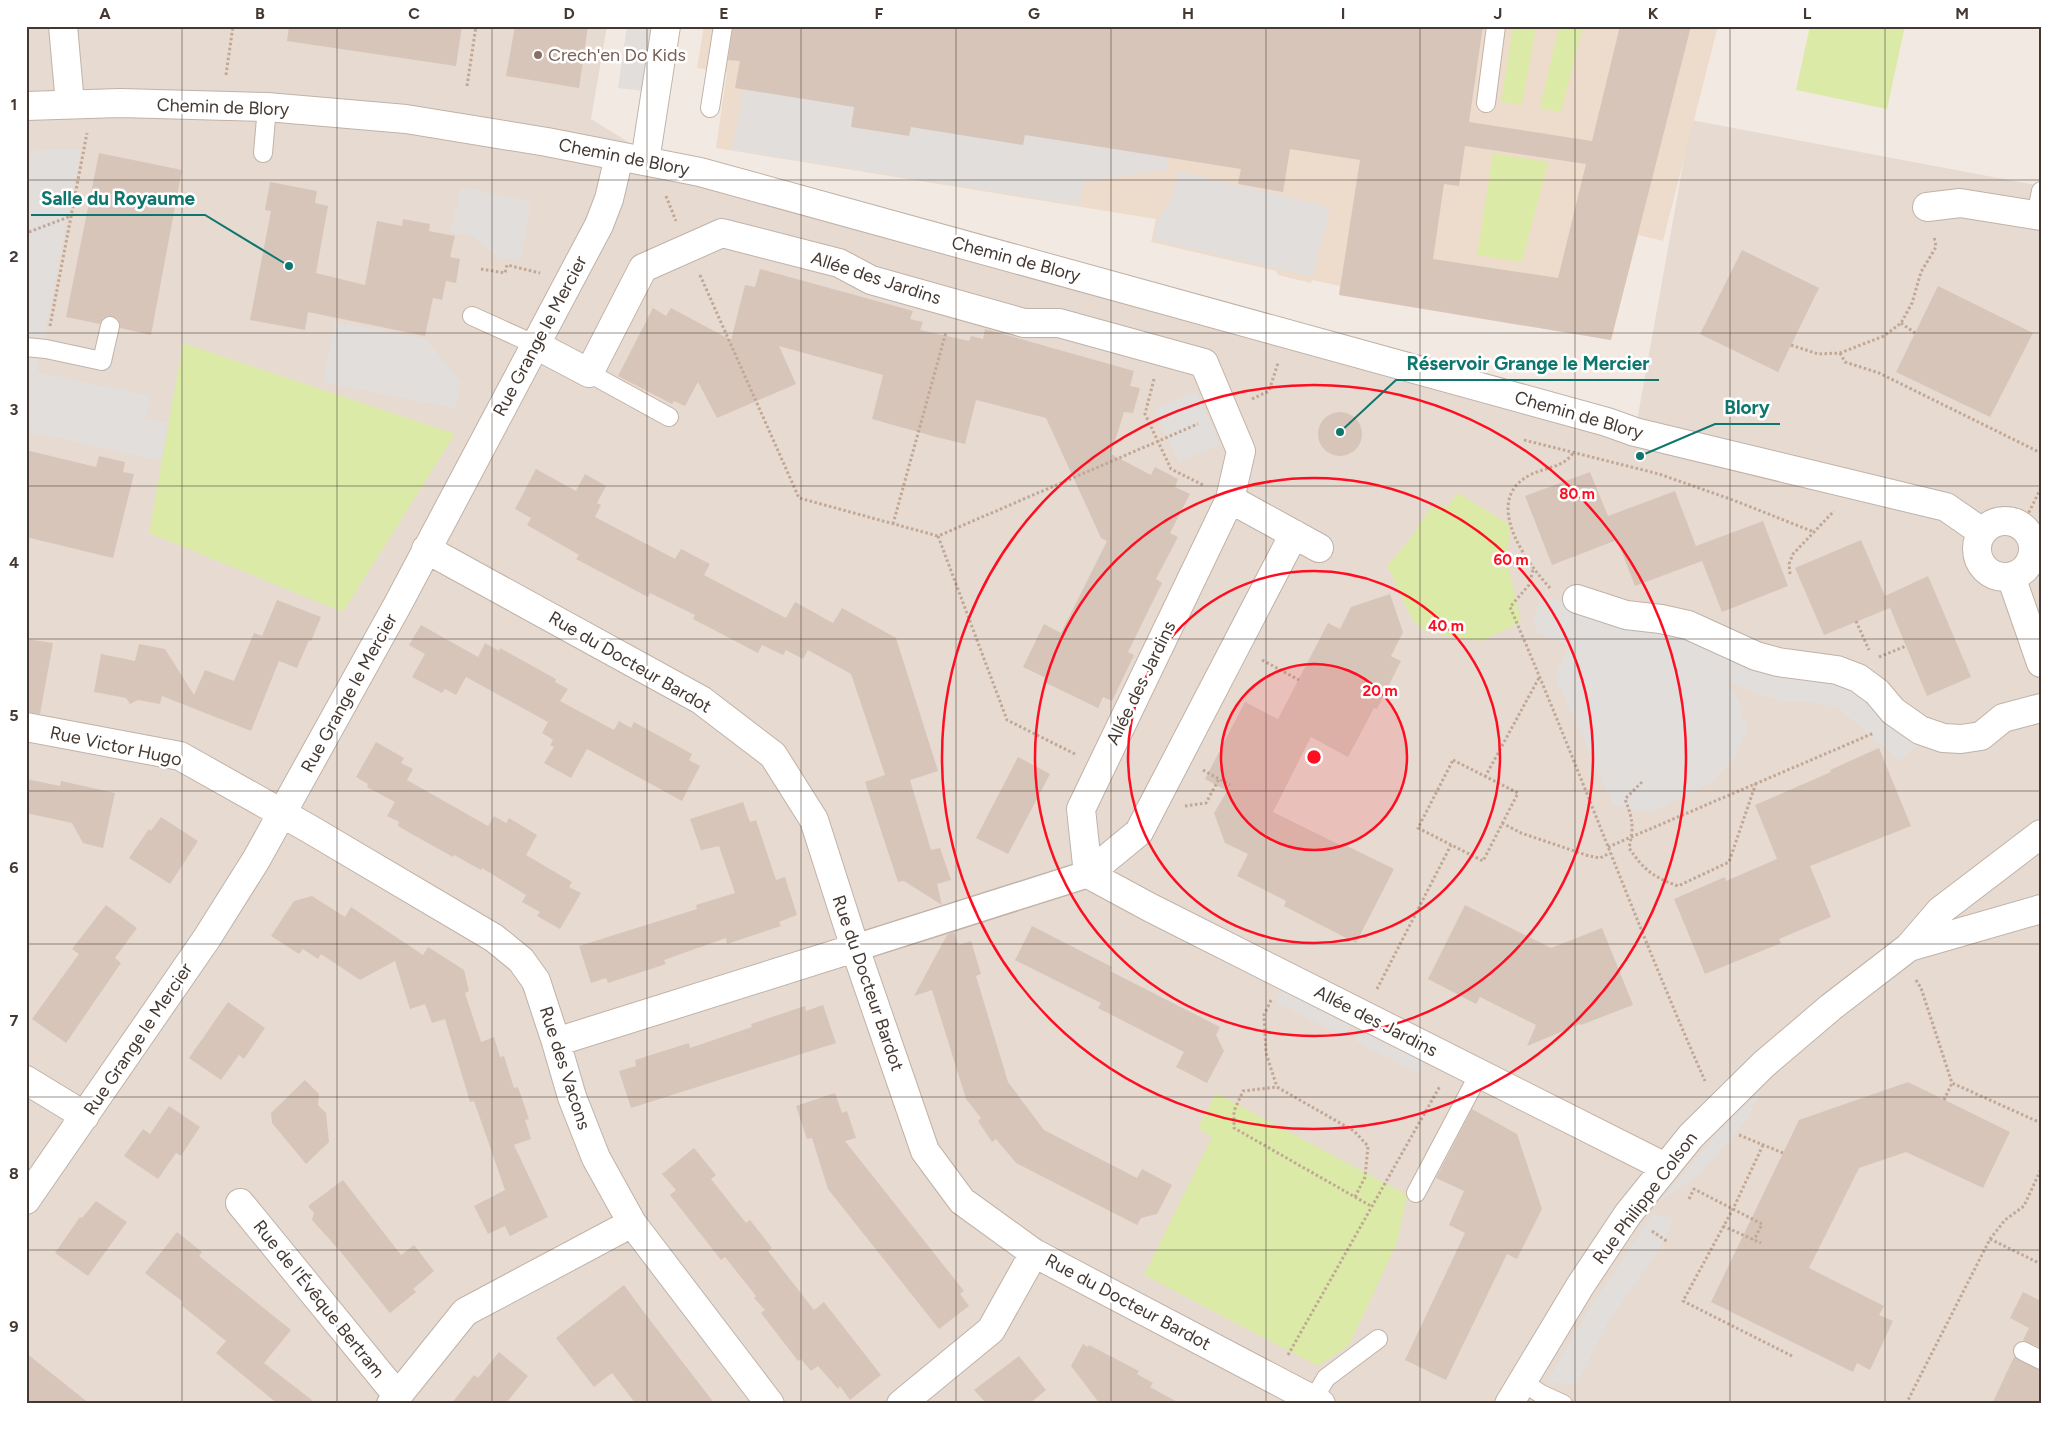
<svg xmlns="http://www.w3.org/2000/svg" width="2067" height="1430" viewBox="0 0 2067 1430" font-family="Figtree,sans-serif">
	<rect width="100%" height="100%" fill="#f2eae2"/>
	<path fill="#e7dad0" d="M26 26H607L591 119 667 166 1635 432 1691 120 2041 186V1404H26Z"/>
	<path fill="#eddbcb" d="M704 26H1718L1663 241 1638 235 1611 340 1339 295 1340 286 1312 280 1311 283 1278 275 1276 271 1151 242 1156 219 716 148 727 72 697 68Z"/>
	<path fill="#dceaa7" d="M1513 26H1536L1522 105 1501 102Z
		M1559 26H1583L1561 112 1540 108Z
		M1810 26H1905L1887 109 1796 90Z
		M1493 153 1548 162 1522 262 1477 255Z
		M183 343 455 434 343 612 149 533Z
		M1458 493 1510 525 1507 561 1521 622 1481 641 1447 636 1423 630 1412 619 1387 565 1408 542 1431 507 1449 505Z
		M1216 1093 1407 1195 1397 1243 1349 1345 1318 1366 1144 1275 1212 1137 1198 1128Z"/>
	<path fill="#e2dedb" d="M627 26H653L643 91 618 88Z
		M745 79 1170 147 1167 170 1084 182 1079 205 732 150Z
		M81 149 37 372 150 396 146 418 168 423 161 461 26 431V151Z
		M1178 171 1330 207 1313 277 1154 240 1159 218 1173 195Z
		M461 187 531 202 521 261 497 257 473 236 450 232Z
		M335 322 426 339 461 383 456 408 323 383Z
		M1196 391 1220 444 1179 462 1154 410Z
		M1541 595 1603 613 1786 654 1855 662 1900 703 1919 742 1900 761 1837 707 1818 703 1781 701 1756 693 1725 680 1739 701 1747 731 1735 757 1712 782 1649 813 1613 805 1555 676 1569 646 1537 633 1534 619Z
		M1285 985 1354 1020 1345 1037 1276 1002Z
		M1363 1025 1426 1057 1417 1073 1355 1041Z
		M1761 1090 1746 1121 1697 1176 1660 1201 1718 1132Z
		M1653 1214 1674 1218 1664 1241 1608 1322 1577 1384 1547 1382 1590 1308Z"/>
	<path fill="#d8c5ba" fill-rule="evenodd" d="M289 26H462L456 66 287 41Z
		M515 26H588L579 88 506 76Z
		M733 26H1483L1469 122 1592 141 1620 26H1691L1611 340 1339 295 1360 160 1290 149 1283 192 1238 184 1241 169 1025 135 1023 145 911 127 909 136 851 127 854 107 735 88 740 61 728 60ZM1465 146 1586 164 1558 278 1433 259 1444 184 1459 186Z
		M99 153 182 170 151 335 120 328 118 319 112 316 103 318 100 324 66 317Z
		M270 182 317 191 315 203 328 206 316 273 365 285 377 221 402 226 403 219 430 224 429 231 455 236 450 257 460 259 456 283 446 281 442 300 433 298 425 336 308 312 305 330 250 320 271 211 265 210Z
		M1742 250 1819 288 1778 372 1700 334Z
		M760 269 913 311 910 319 923 322 920 330 969 341 971 336 983 339 985 329 1134 371 1130 386 1140 388 1133 413 1124 412 1111 454 1151 475 1155 467 1178 479 1175 487 1190 494 1170 533 1178 537 1156 579 1162 583 1128 652 1134 655 1112 701 1103 697 1098 708 1044 682 1046 678 1023 667 1044 624 1061 633 1107 541 1101 538 1046 418 976 400 965 444 936 437 872 419 883 375 779 346 796 384 717 418 698 382 685 406 674 401 672 404 618 376 653 308 666 316 671 308 731 340 745 285 755 287Z
		M1938 286 2033 333 1990 417 1896 372Z
		M1318 434a22 22 0 1 1 44 0a22 22 0 1 1-44 0Z
		M26 450 96 467 99 456 125 462 123 472 134 474 113 558 26 537Z
		M536 469 576 491 585 474 606 486 597 503 601 505 595 517 675 559 681 549 710 564 704 575 786 618 795 602 833 623 842 608 896 638 938 771 910 780 931 850 940 848 951 880 937 884 942 905 904 881 898 882 865 782 885 775 851 674 808 650 803 659 786 650 783 655 762 645 758 653 693 619 695 615 650 593 648 597 576 559 579 555 527 525 531 518 515 509Z
		M1590 472 1608 516 1675 491 1696 546 1763 521 1788 586 1722 612 1702 561 1635 586 1617 540 1552 565 1525 496Z
		M1861 540 1890 608 1824 635 1795 568Z
		M1928 576 1971 677 1927 696 1885 596Z
		M1390 594 1403 632 1391 656 1401 661 1377 709 1374 708 1348 757 1311 737 1273 812 1344 847 1345 845 1394 869 1356 943 1284 906 1286 901 1237 876 1248 854 1225 843 1214 813 1227 791 1205 779 1245 702 1278 719 1328 623 1340 629 1351 607Z
		M277 600 321 617 311 641 309 640 297 668 279 661 251 731 162 696 160 704 138 700 130 704 126 698 94 692 101 654 135 661 139 644 165 649 194 695 205 670 234 681 254 633 262 636Z
		M421 625 478 657 485 643 499 651 500 648 556 679 555 682 568 689 560 701 614 730 619 721 631 728 634 722 692 754 689 760 700 766 682 801 587 749 571 778 544 763 554 747 550 745 553 740 542 733 548 722 466 677 456 695 445 689 442 693 412 677 425 654 409 645Z
		M26 639 53 643 40 714 26 712Z
		M376 742 404 758 401 763 413 769 407 780 488 826 494 816 506 823 509 818 537 835 526 855 572 882 569 887 581 893 560 929 537 916 540 912 522 902 526 895 482 868 481 870 454 855 453 857 410 833 398 826 399 822 387 816 395 802 367 787 368 784 356 777Z
		M1879 748 1911 826 1810 866 1831 917 1779 939 1781 943 1705 974 1674 899 1725 877 1726 881 1777 859 1755 805 1831 772 1830 770Z
		M1018 757 1050 774 1008 854 976 838Z
		M26 779 60 786 61 781 115 793 103 848 83 843 72 823 26 813Z
		M743 802 750 822 756 820 776 880 785 877 797 915 779 922 781 926 727 944 726 938 664 960 666 964 608 983 606 978 591 983 579 946 697 909 696 905 735 893 719 846 701 850 690 819Z
		M161 817 198 841 170 884 129 858 149 829 151 831Z
		M312 896 345 917 351 907 423 955 428 947 464 970 469 991 465 993 481 1042 494 1037 500 1057 504 1056 514 1088 518 1087 529 1119 525 1120 531 1139 514 1145 548 1217 510 1236 505 1226 488 1234 474 1206 505 1190 474 1101 470 1102 445 1019 432 1023 425 1004 410 1009 395 961 360 980 321 954 318 959 303 949 299 954 271 936 294 901Z
		M106 905 137 928 115 958 121 963 66 1043 32 1019 79 954 72 949Z
		M1465 905 1551 948 1602 928 1633 1005 1581 1025 1580 1024 1527 1046 1536 1025 1480 997 1476 1004 1428 979Z
		M1032 926 1112 967 1110 971 1220 1027 1216 1035 1224 1051 1207 1083 1176 1067 1184 1052 1098 1008 1101 1003 1015 960Z
		M954 932 958 945 971 941 981 974 976 976 1008 1082 1044 1130 1137 1178 1142 1169 1172 1185 1157 1214 1141 1218 1137 1225 1016 1163 996 1139 992 1142 978 1121 981 1118 966 1099 932 990 914 996 947 935Z
		M228 1002 265 1028 244 1059 239 1055 221 1080 189 1058Z
		M823 1005 836 1043 631 1108 619 1071 636 1066 635 1060 689 1043 690 1048 752 1027 751 1024 805 1006 806 1011Z
		M305 1080 319 1094 318 1105 326 1113 329 1142 306 1164 272 1123 271 1113Z
		M1908 1082 2010 1132 1983 1188 1906 1152 1859 1168 1809 1268 1884 1306 1879 1315 1893 1321 1870 1370 1857 1363 1853 1372 1711 1302 1799 1120Z
		M835 1093 842 1113 847 1111 856 1138 845 1141 964 1291 960 1294 969 1306 939 1329 828 1189 812 1138 807 1139 796 1106Z
		M169 1106 200 1127 181 1156 176 1153 158 1179 124 1156 143 1129 150 1134Z
		M1472 1109 1517 1134 1542 1209 1517 1259 1507 1254 1446 1380 1405 1360 1465 1233 1449 1225 1464 1191 1436 1178Z
		M694 1148 716 1175 711 1179 746 1223 750 1220 772 1248 768 1251 814 1310 824 1302 881 1375 850 1400 840 1386 838 1389 818 1366 811 1371 801 1359 798 1361 761 1313 765 1310 754 1298 756 1296 725 1257 721 1260 670 1195 676 1190 662 1174Z
		M343 1180 401 1255 414 1245 434 1271 413 1289 416 1292 390 1313 340 1251 312 1220 314 1213 308 1206Z
		M96 1201 127 1222 88 1276 55 1253 80 1217 82 1218Z
		M177 1232 202 1252 199 1256 291 1330 264 1363 317 1404H278L216 1353 226 1341 181 1305 183 1302 145 1273Z
		M624 1285 643 1311 715 1404H636L612 1373 594 1387 556 1338Z
		M2023 1292 2041 1301V1348L2023 1340 2029 1328 2010 1318Z
		M1083 1344 1088 1347 1089 1345 1139 1371 1137 1374 1153 1383 1150 1387 1181 1404H1100L1071 1366Z
		M499 1352 528 1376 507 1402 509 1404H451L474 1375 478 1378Z
		M26 1353 90 1404H26Z
		M1019 1356 1046 1390 1029 1404H987L974 1390Z
		M2014 1357 2041 1370V1404H1992Z"/>
	<g fill="none" stroke-linecap="round" stroke-linejoin="round">
		<defs>
			<path id="service" d="M1486 103 1496 26
				M710 108 723 26
				M263 153 267 107
				M2036 215 2041 191
				M472 316 536 345
				M26 347 46 349 102 361 110 326
				M589 373 669 417
				M1416 1193 1479 1074
				M2023 1351 2041 1360
				M1523 1382 1541 1394 1563 1404
				M1313 1400 1326 1378 1378 1339"/>
			<path id="pedestrian" d="M855 948 1088 874"/>
			<path id="minor" d="M63 26 70 104
				M645 161 666 26
				M1927 207 1960 203 2041 216
				M536 345 589 373 643 268 722 233 839 263 871 280 1024 323H1059L1204 363 1241 451 1230 499 1081 809 1088 874
				M1230 499 1319 548
				M426 549 701 700 773 755 814 820 855 948 925 1151 962 1201 1034 1253 1321 1404
				M1577 599 1626 615 1661 619 1688 625 1756 656 1778 662 1837 670 1858 678 1877 692 1893 711 1920 730 1943 738 1961 739 1981 736 2003 718 2041 708
				M26 727 180 756 308 828 494 938 521 960 536 981 556 1042 572 1097 596 1158 632 1223 770 1404
				M1088 874 1151 908 1665 1167
				M1088 874 1139 832 1294 534
				M1909 947 2041 909
				M556 1042 855 948
				M26 1080 85 1116
				M26 1200 207 938 256 860 398 604 599 225 609 199 619 157
				M240 1203 397 1395
				M391 1404 465 1312 632 1223
				M901 1404 991 1330 1034 1253
				M1509 1404 1580 1286 1628 1214 1691 1136 1764 1064 1831 1007 1909 947 1940 911 2041 834"/>
			<path id="tertiary" d="M26 106 120 103 267 107 406 119 547 142 700 172 1607 422 1635 432 1946 507 1982 532
				M1977 549a28 28 0 1 1 56 0a28 28 0 1 1-56 0Z
				M2010 577 2015 588 2041 663"/>
		</defs>
		<use href="#service" stroke="#c1b2a7" stroke-width="20"/>
		<use href="#pedestrian" stroke="#c1b2a7" stroke-width="29"/>
		<use href="#minor" stroke="#c1b2a7" stroke-width="30"/>
		<use href="#tertiary" stroke="#c1b2a7" stroke-width="30"/>
		<path stroke="#c1a795" stroke-width="3" stroke-dasharray="2.5 2.5" stroke-linecap="butt" d="M226 75 233 26
			M467 86 476 26
			M666 196 676 221
			M29 232 71 216
			M481 269 505 273 507 265 540 273
			M700 275 799 498 938 536
			M1901 323 1915 333
			M50 326 87 133
			M1791 345 1818 354 1840 353 1884 336 1901 323 1912 303 1921 272 1936 247 1934 236
			M1840 353 1845 362 1879 373 2041 453
			M1154 379 1145 414 1171 469 1203 485
			M1252 399 1269 391 1278 363
			M1524 440 1659 474 1733 500 1814 532
			M893 524 946 332
			M2022 526 2041 488
			M1533 570 1529 585 1510 607C1578 764 1636 925 1705 1081
			M1790 574 1789 564 1793 554 1834 511
			M1550 588C1526 562 1481 500 1530 475 1545 467 1563 468 1573 453
			M1856 621 1869 650
			M1879 657 1906 646
			M1262 660 1299 680
			M1075 754 1007 720 938 536 1198 424
			M1453 760 1518 793 1483 861 1418 828Z
			M1203 770 1219 779
			M1485 777 1540 676
			M1642 782 1625 799C1633 819 1634 828 1629 848 1644 870 1653 877 1678 886L1729 862 1756 783
			M1185 806 1206 803 1219 779 1230 785
			M1502 823 1521 833 1589 856 1600 858 1610 853
			M1608 847 1874 733
			M1916 980 1921 988 1952 1083 2041 1123
			M1377 989 1451 845
			M1271 1000 1264 1015 1266 1053 1277 1087
			M1944 1100 1952 1083
			M1739 1135 1783 1153
			M1763 1145 1733 1209 1683 1301 1794 1357
			M1355 1197 1365 1177 1368 1146 1354 1131 1277 1087 1243 1091 1234 1111V1128L1355 1197 1371 1206
			M1689 1199 1694 1189 1762 1224 1754 1240
			M1723 1226 1761 1243
			M1652 1231 1668 1242
			M1990 1239 2041 1264
			M1288 1355 1440 1086
			M1906 1404 1990 1239 2005 1220 2024 1206 2041 1169"/>
		<use href="#service" stroke="#fff" stroke-width="18"/>
		<use href="#pedestrian" stroke="#fff" stroke-width="26"/>
		<use href="#minor" stroke="#fff" stroke-width="28"/>
		<use href="#tertiary" stroke="#fff" stroke-width="28"/>
	</g>
	<path fill="none" stroke="#443932" stroke-width="1" stroke-opacity="0.55" d="M182 26V1404M337 26V1404M492 26V1404M647 26V1404M801 26V1404M956 26V1404M1111 26V1404M1266 26V1404M1420 26V1404M1575 26V1404M1730 26V1404M1885 26V1404M26 180H2041M26 333H2041M26 486H2041M26 639H2041M26 791H2041M26 944H2041M26 1097H2041M26 1250H2041"/>
	<circle cx="1314" cy="757" r="93" fill="#ff0d21" fill-opacity=".12"/>
	<g fill="none" stroke="#ff0d21" stroke-width="2.5">
		<circle cx="1314" cy="757" r="93"/>
		<circle cx="1314" cy="757" r="186"/>
		<circle cx="1314" cy="757" r="279"/>
		<circle cx="1314" cy="757" r="372"/>
	</g>
	<circle fill="#8d6e63" stroke="#fff" stroke-width="2" cx="538" cy="55" r="5"/>
	<g text-anchor="middle" stroke-width="5" stroke-linejoin="round" paint-order="stroke">
		<g font-size="18" fill="#785e54" stroke="#fff" text-anchor="start">
			<text x="548" y="61">Crech'en Do Kids</text>
		</g>
		<g font-size="18" fill="#443932" stroke="#fff">
			<text transform="translate(223 107) rotate(2)" y="6">Chemin de Blory</text>
			<text transform="translate(624 157) rotate(11)" y="6">Chemin de Blory</text>
			<text transform="translate(1016 259) rotate(15)" y="6">Chemin de Blory</text>
			<text transform="translate(876 278) rotate(18)" y="6">Allée des Jardins</text>
			<text transform="translate(540 336) rotate(-62)" y="6">Rue Grange le Mercier</text>
			<text transform="translate(1579 415) rotate(16)" y="6">Chemin de Blory</text>
			<text transform="translate(630 662) rotate(30)" y="6">Rue du Docteur Bardot</text>
			<text transform="translate(1141 683) rotate(-64)" y="6">Allée des Jardins</text>
			<text transform="translate(349 693) rotate(-61)" y="6">Rue Grange le Mercier</text>
			<text transform="translate(116 746) rotate(12)" y="6">Rue Victor Hugo</text>
			<text transform="translate(868 983) rotate(71)" y="6">Rue du Docteur Bardot</text>
			<text transform="translate(1376 1021) rotate(27)" y="6">Allée des Jardins</text>
			<text transform="translate(138 1039) rotate(-56)" y="6">Rue Grange le Mercier</text>
			<text transform="translate(565 1068) rotate(72)" y="6">Rue des Vacons</text>
			<text transform="translate(1645 1198) rotate(-53)" y="6">Rue Philippe Colson</text>
			<text transform="translate(319 1299) rotate(51)" y="6">Rue de l'Évêque Bertram</text>
			<text transform="translate(1128 1302) rotate(28)" y="6">Rue du Docteur Bardot</text>
		</g>
	</g>
	<circle cx="1314" cy="757" r="8" fill="#ff0d21" stroke="#fff" stroke-width="2.5"/>
	<g font-size="15" text-anchor="middle" font-weight="bold" fill="#ff0d21" stroke="#fff" stroke-width="5" stroke-linejoin="round" paint-order="stroke">
		<text x="1577" y="499">80 m</text>
		<text x="1511" y="565">60 m</text>
		<text x="1446" y="631">40 m</text>
		<text x="1380" y="696">20 m</text>
	</g>
	<path fill="none" stroke="#0f766e" stroke-width="2" d="M289 266L205 215H31M1340 432L1396 380H1659M1640 456L1715 424H1780"/>
	<g fill="#0f766e" stroke="#fff" stroke-width="2">
		<circle cx="289" cy="266" r="5"/>
		<circle cx="1340" cy="432" r="5"/>
		<circle cx="1640" cy="456" r="5"/>
	</g>
	<g font-size="19" text-anchor="middle" font-weight="bold" fill="#0f766e" stroke="#fff" stroke-width="5" stroke-linejoin="round" paint-order="stroke">
		<text x="118" y="205">Salle du Royaume</text>
		<text x="1528" y="370">Réservoir Grange le Mercier</text>
		<text x="1747" y="414">Blory</text>
	</g>
	<rect width="2067" height="1430" fill="none" stroke="#ffffff" stroke-width="55"/>
	<rect x="28" y="28" width="2012" height="1374" fill="none" stroke="#443932" stroke-width="2"/>
	<g font-size="16" text-anchor="middle" font-weight="bold" fill="#443932">
		<text x="105" y="19">A</text>
		<text x="260" y="19">B</text>
		<text x="414" y="19">C</text>
		<text x="569" y="19">D</text>
		<text x="724" y="19">E</text>
		<text x="879" y="19">F</text>
		<text x="1034" y="19">G</text>
		<text x="1188" y="19">H</text>
		<text x="1343" y="19">I</text>
		<text x="1498" y="19">J</text>
		<text x="1653" y="19">K</text>
		<text x="1807" y="19">L</text>
		<text x="1962" y="19">M</text>
		<text x="14" y="110">1</text>
		<text x="14" y="262">2</text>
		<text x="14" y="415">3</text>
		<text x="14" y="568">4</text>
		<text x="14" y="721">5</text>
		<text x="14" y="873">6</text>
		<text x="14" y="1026">7</text>
		<text x="14" y="1179">8</text>
		<text x="14" y="1332">9</text>
	</g>
</svg>
